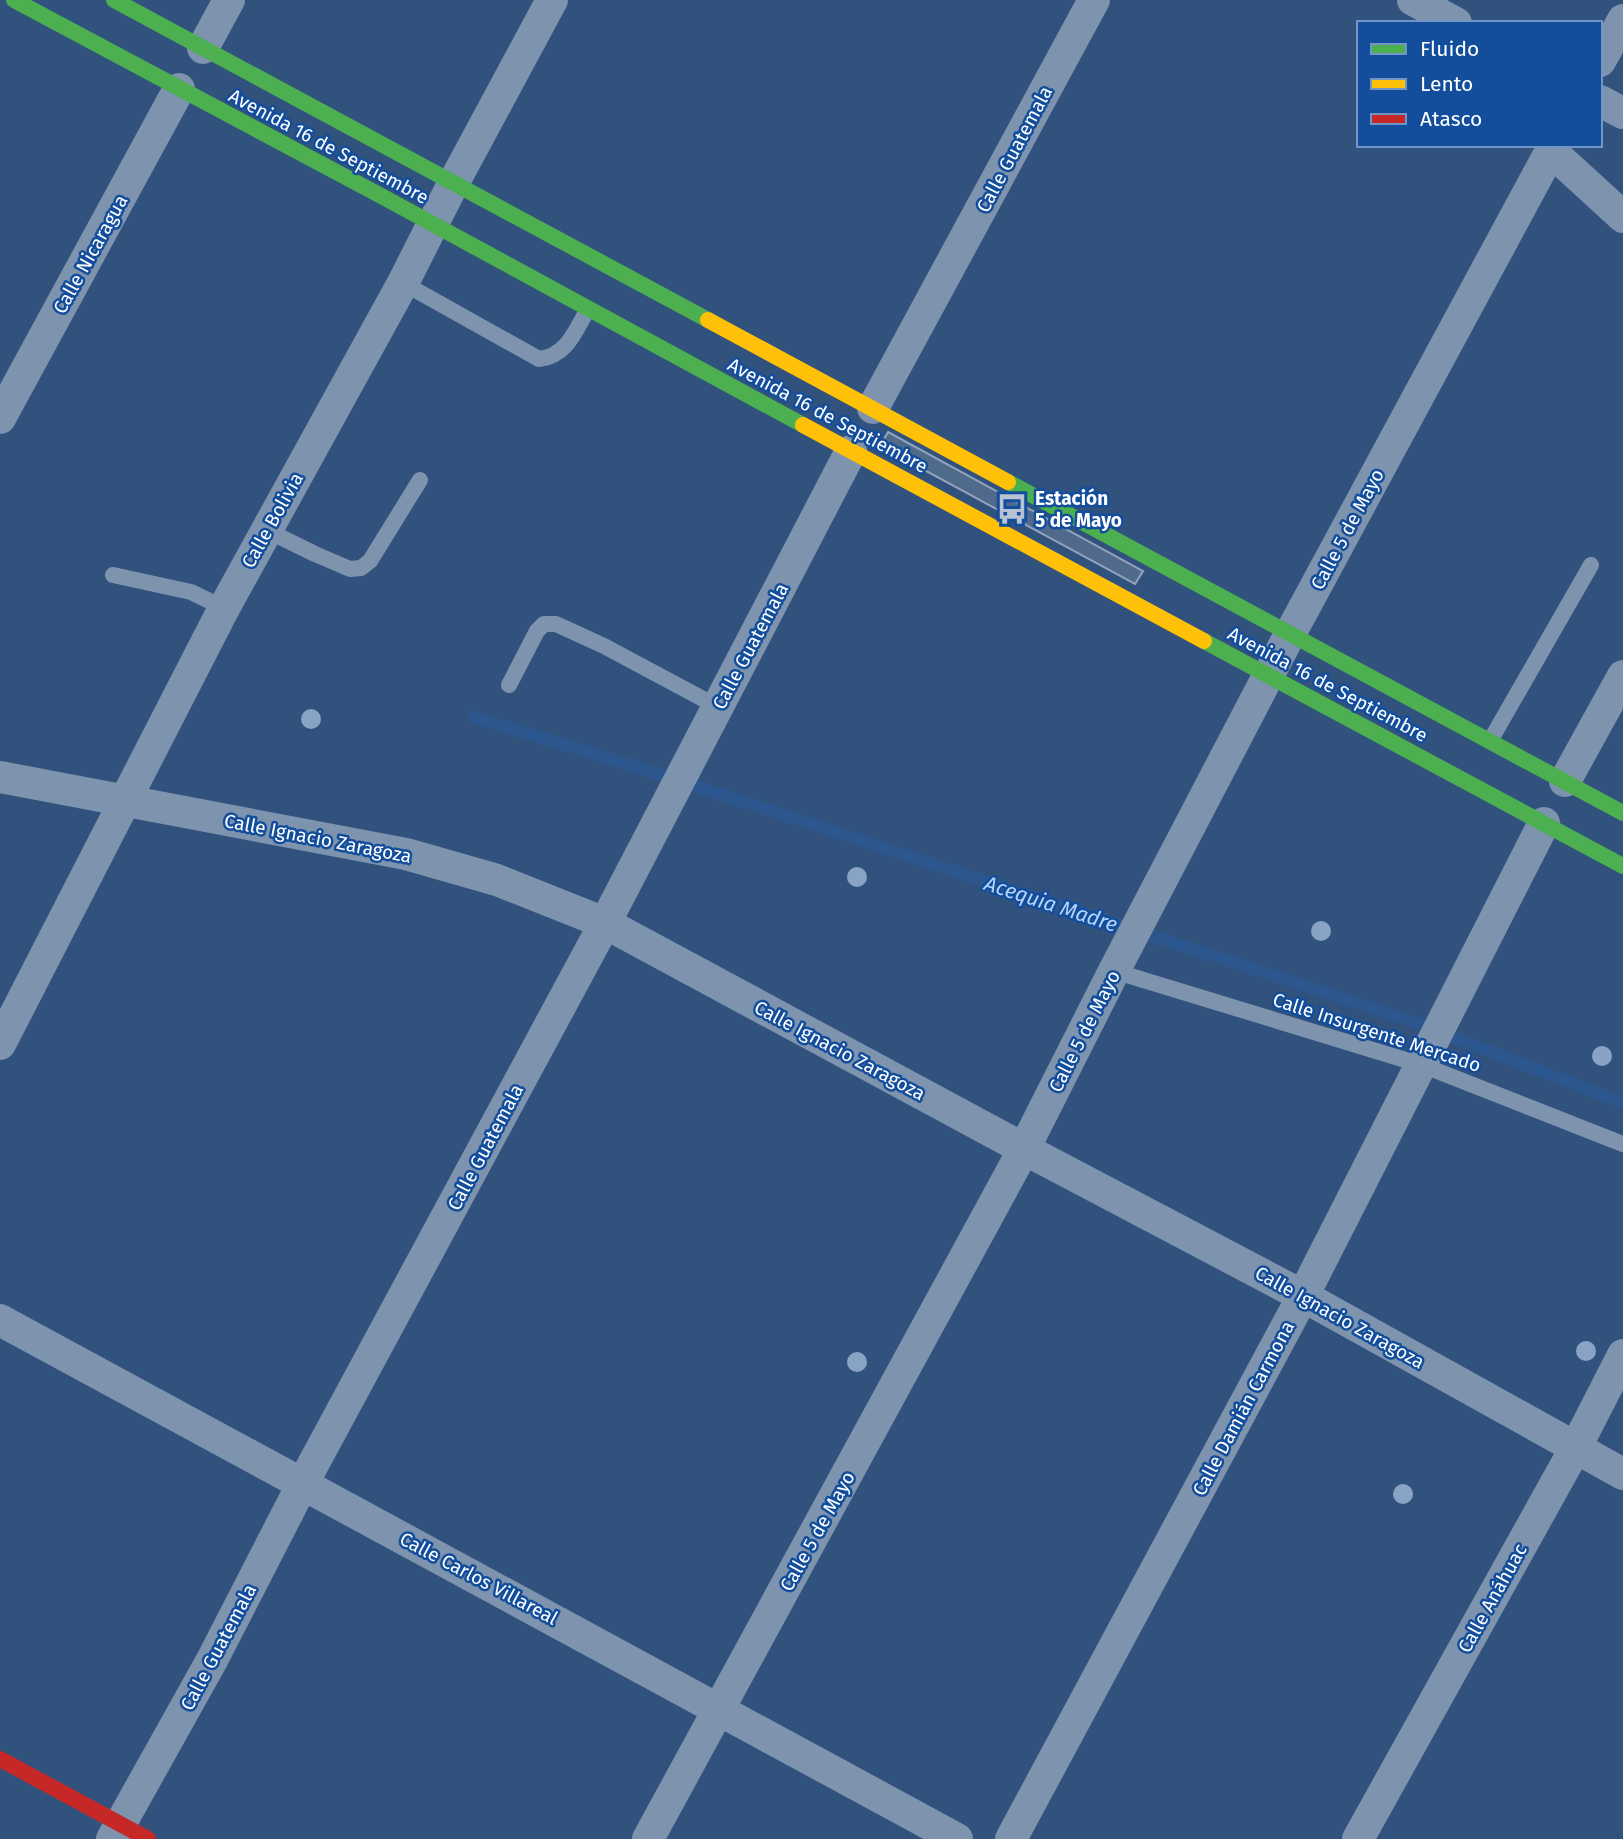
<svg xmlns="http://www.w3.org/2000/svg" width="1623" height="1839" viewBox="0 0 1623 1839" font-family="'Fira Sans',sans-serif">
	<rect width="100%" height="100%" fill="#32527e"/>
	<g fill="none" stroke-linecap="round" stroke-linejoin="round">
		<path stroke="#2b568e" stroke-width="12" d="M474 717 640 768 1412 1021 1623 1103"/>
	</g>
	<path fill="#506a8c" stroke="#91a3bc" stroke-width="2" d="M888 432 1143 571 1135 584 880 446Z"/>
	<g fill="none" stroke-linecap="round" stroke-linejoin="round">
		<path stroke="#7d93ae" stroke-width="16" d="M403 283 539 359C567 356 575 331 588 309
			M266 530 315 554 350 569 361 568 370 561 420 480
			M113 575 191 592 224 608
			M509 685 537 631 544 624H556L604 646 718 707
			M1490 741 1591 565
			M1114 971 1422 1065 1623 1144"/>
		<path stroke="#7d93ae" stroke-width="32" d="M1413 0 1456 23
			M203 48 229 0
			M1600 61 1623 20
			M1600 101 1623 113
			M1551 151 1623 217
			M873 408 1094 0
			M0 418 179 89
			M0 777 406 854 497 880 605 923 1024 1149 1303 1296 1623 1474
			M1565 781 1623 676
			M0 1044 224 608 403 283 454 182 552 0
			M0 1320 957 1839
			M112 1839 212 1660 303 1483 605 923 851 451
			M648 1839 1024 1149 1114 971 1290 634 1554 145
			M1011 1839 1303 1296 1544 823
			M1358 1839 1576 1447 1623 1355"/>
		<path stroke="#4caf50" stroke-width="16" d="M14 0 385 198 803 425
			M114 0 708 320
			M1008 482 1623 813
			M1204 641 1623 866"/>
		<path stroke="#ffc107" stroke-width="16" d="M708 320 1008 482
			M803 425 1204 641"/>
		<path stroke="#c62828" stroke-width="16" d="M0 1759 148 1839"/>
	</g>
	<g fill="#89a3c4">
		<circle cx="311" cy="719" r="10"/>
		<circle cx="857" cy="877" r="10"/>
		<circle cx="1321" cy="931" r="10"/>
		<circle cx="1602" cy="1056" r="10"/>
		<circle cx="1586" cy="1351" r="10"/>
		<circle cx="857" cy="1362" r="10"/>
		<circle cx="1403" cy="1494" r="10"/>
	</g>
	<defs>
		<symbol id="bus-bare" viewBox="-9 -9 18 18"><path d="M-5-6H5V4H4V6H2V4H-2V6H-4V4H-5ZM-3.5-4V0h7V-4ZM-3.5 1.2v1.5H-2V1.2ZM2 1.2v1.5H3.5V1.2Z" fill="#b7c2d2" stroke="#134e9d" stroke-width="2.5" paint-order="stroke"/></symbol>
	</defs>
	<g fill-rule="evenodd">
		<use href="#bus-bare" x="990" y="487" width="44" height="44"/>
	</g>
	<g text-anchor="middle" stroke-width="5" stroke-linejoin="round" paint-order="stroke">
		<g font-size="19" fill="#fff" stroke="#134e9d">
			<text transform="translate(329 146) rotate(28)" y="7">Avenida 16 de Septiembre</text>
			<text transform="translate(1014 149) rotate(-62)" y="7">Calle Guatemala</text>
			<text transform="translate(90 254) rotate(-61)" y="7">Calle Nicaragua</text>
			<text transform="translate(828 415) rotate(28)" y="7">Avenida 16 de Septiembre</text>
			<text transform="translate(272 520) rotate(-61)" y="7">Calle Bolivia</text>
			<text transform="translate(1347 529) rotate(-62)" y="7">Calle 5 de Mayo</text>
			<text transform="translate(750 646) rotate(-62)" y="7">Calle Guatemala</text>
			<text transform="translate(1328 684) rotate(28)" y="7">Avenida 16 de Septiembre</text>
			<text transform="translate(318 838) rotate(11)" y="7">Calle Ignacio Zaragoza</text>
			<text transform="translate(1084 1031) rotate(-63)" y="7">Calle 5 de Mayo</text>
			<text transform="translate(1377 1032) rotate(18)" y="7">Calle Insurgente Mercado</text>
			<text transform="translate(840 1050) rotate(28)" y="7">Calle Ignacio Zaragoza</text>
			<text transform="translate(485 1147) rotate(-62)" y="7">Calle Guatemala</text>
			<text transform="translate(1340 1317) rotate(29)" y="7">Calle Ignacio Zaragoza</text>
			<text transform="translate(1243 1408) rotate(-62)" y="7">Calle Damián Carmona</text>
			<text transform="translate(817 1531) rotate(-61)" y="7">Calle 5 de Mayo</text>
			<text transform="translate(479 1578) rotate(28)" y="7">Calle Carlos Villareal</text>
			<text transform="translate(1492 1598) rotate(-61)" y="7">Calle Anáhuac</text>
			<text transform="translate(218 1647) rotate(-62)" y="7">Calle Guatemala</text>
		</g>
		<g font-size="19" font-weight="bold" fill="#fff" stroke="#134e9d" text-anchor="start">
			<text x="1035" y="505">Estación<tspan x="1035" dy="22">5 de Mayo</tspan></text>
		</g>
		<g font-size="21" font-style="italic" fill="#b5d4fa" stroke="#134e9d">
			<text transform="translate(1051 904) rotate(18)" y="7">Acequia Madre</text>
		</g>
	</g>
	<rect x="1357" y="21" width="245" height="126" fill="#134e9d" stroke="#7195c4" stroke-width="2"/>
	<rect x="1371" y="44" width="35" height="10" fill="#4caf50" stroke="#7195c4" stroke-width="2"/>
	<text x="1420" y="56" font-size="21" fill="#ffffff">Fluido</text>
	<rect x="1371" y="79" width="35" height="10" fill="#ffc107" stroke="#7195c4" stroke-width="2"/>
	<text x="1420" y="91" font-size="21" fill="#ffffff">Lento</text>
	<rect x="1371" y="114" width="35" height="10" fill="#c62828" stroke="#7195c4" stroke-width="2"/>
	<text x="1420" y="126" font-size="21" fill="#ffffff">Atasco</text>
</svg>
